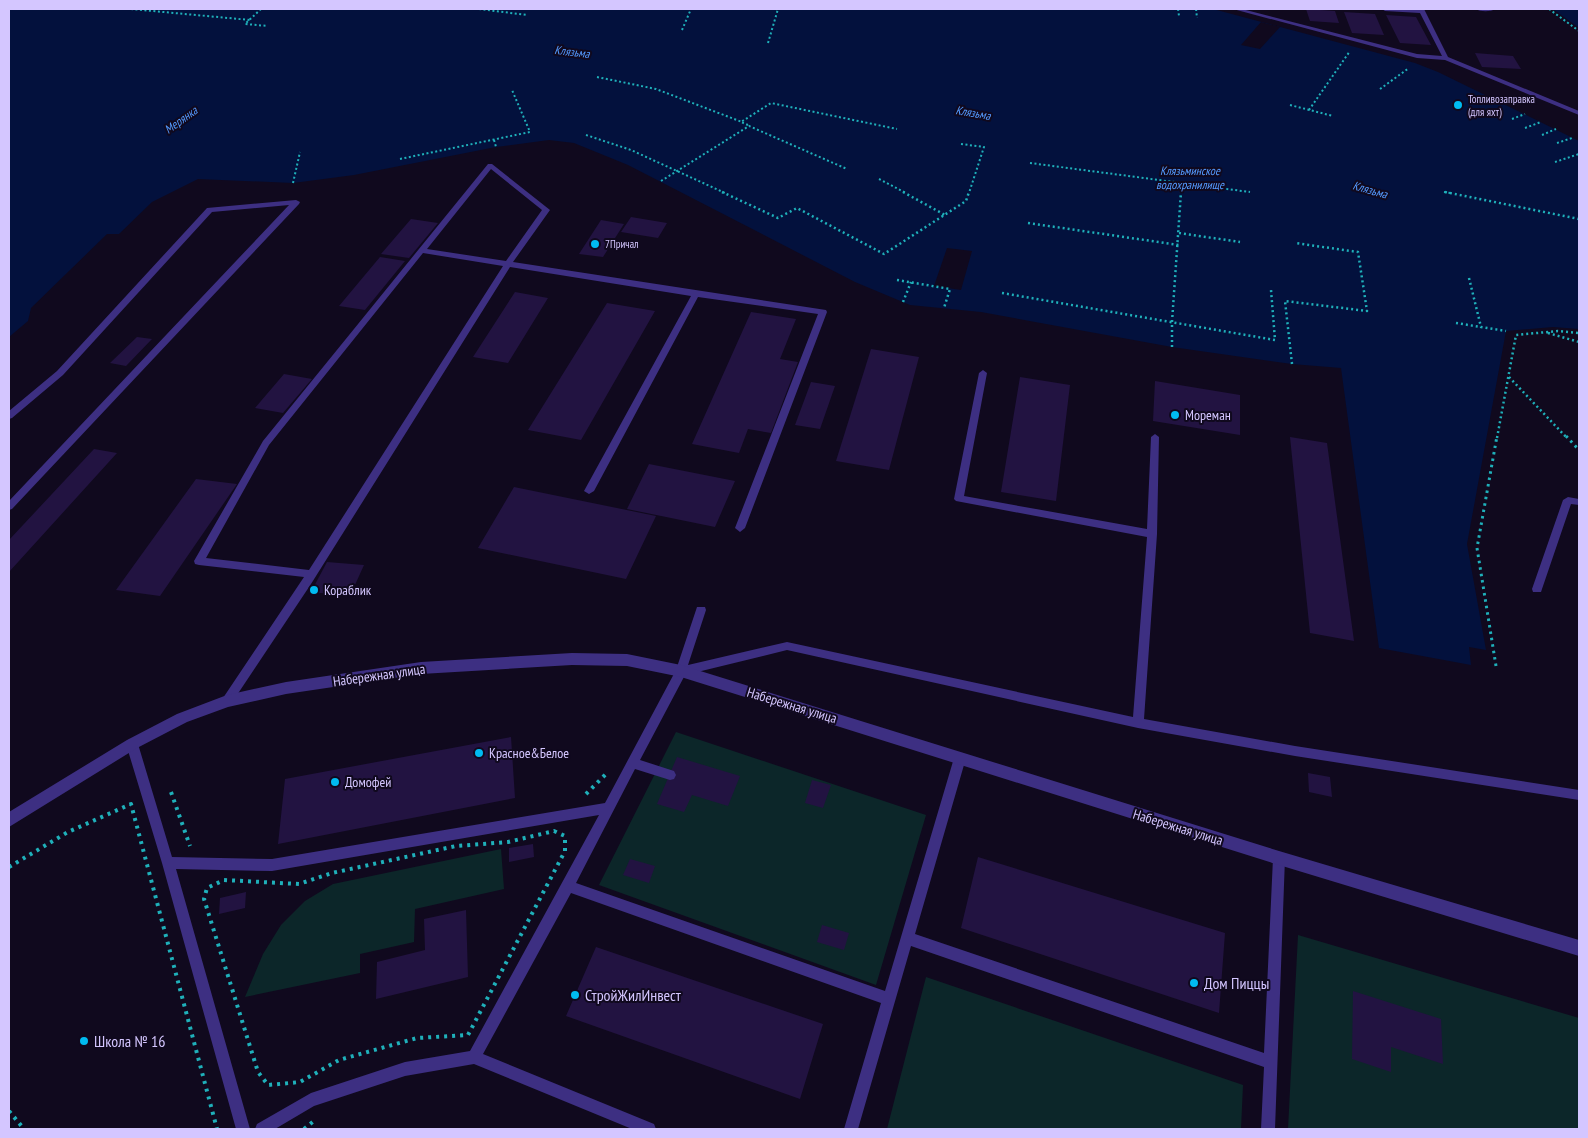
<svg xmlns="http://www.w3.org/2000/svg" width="1588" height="1138" viewBox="0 0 1588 1138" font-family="'PT Sans Narrow',sans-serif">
	<rect width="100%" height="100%" fill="#10091e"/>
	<path fill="#0c2629" d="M676 732 926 815 876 985 599 885Z
		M501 849 504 889 415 909 414 942 360 954V973L245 997 263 954 281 925 305 901 333 884Z
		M1298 935 1579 1018V1129H1288Z
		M926 977 1243 1085 1241 1129H887Z"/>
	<path fill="#03113d" d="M9 9H1213L1415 63 1438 72 1579 141V329L1553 327 1506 331 1467 544 1486 650 1469 647 1471 665 1379 648 1341 368 1292 364 1172 347 981 312 910 305 855 282 628 165 574 143 549 140 496 147 354 175 293 183 198 179 152 202 119 234H107L31 308 28 321 9 337Z
		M1553 9H1579V28Z"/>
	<path fill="#10091e" d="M1261 22 1280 27 1260 49 1241 45Z
		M947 248 972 251 961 290 934 286Z"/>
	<path fill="#221341" d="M1306 9 1335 11 1339 23 1310 21Z
		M1344 12 1375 14 1384 35 1352 33Z
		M1386 15 1416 17 1431 45 1400 43Z
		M1475 53 1513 56 1521 69 1482 67Z
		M631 217 667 223 658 238 621 232Z
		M411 219 438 223 409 258 381 254Z
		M601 220 624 224 603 257 579 254Z
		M380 257 405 261 365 310 339 306Z
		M515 292 548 298 508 363 473 357Z
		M607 303 655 311 581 440 528 430Z
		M751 312 796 319 780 359 798 362 771 433 748 429 739 453 692 444Z
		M137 337 152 339 126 366 110 363Z
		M871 349 919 357 889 470 836 461Z
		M284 374 312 379 283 413 255 408Z
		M1020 377 1070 385 1056 501 1001 492Z
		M1155 381 1240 395V435L1153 421Z
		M811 382 835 386 820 429 795 425Z
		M1290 437 1327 443 1354 641 1310 633Z
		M94 449 117 453 9 572V540Z
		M649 464 735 481 715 527 627 509Z
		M196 479 237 484 160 596 116 590Z
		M514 487 656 516 626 579 478 548Z
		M327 562 364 565 350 596 311 592Z
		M511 737 515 798 278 844 285 779Z
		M677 757 740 776 728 806 692 795 684 812 657 804Z
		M1308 773 1330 777 1332 797 1309 792Z
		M812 780 831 785 823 808 805 803Z
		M533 844 534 857 509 862V848Z
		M978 857 1225 933 1219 1013 961 928Z
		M630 859 655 866 649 883 623 875Z
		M246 892 245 908 219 914 220 898Z
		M466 910 468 977 376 999 377 962 425 950 424 919Z
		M822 925 849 933 844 950 817 942Z
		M596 947 823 1024 800 1099 566 1016Z
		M1353 991 1441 1019 1443 1064 1391 1047V1072L1352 1059Z"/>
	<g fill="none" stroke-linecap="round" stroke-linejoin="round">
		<path stroke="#1fb0ba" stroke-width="2" stroke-dasharray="2 2.5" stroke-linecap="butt" d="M131 9 250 20
			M261 9 245 24 268 26
			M479 9 527 15
			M1178 9 1179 16
			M1196 9 1197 18
			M1549 9 1579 31
			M682 30 691 9
			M768 43 778 9
			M597 77 656 89 742 122
			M1380 89 1409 68
			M1290 105 1333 116
			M1309 110 1350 51
			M1512 119 1525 114
			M748 125 741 122 771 103 897 129
			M1525 128 1541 122
			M586 135 631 150 725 193
			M1542 135 1556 129
			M494 140 496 147
			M1557 143 1572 138
			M961 144 984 147 969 193
			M400 159 530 132 512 90
			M1555 162 1579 154
			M1030 163 1250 192
			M879 179 906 193
			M661 181 749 126 847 169
			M293 183 300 152
			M1444 192 1451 193
			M1181 193 1182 183"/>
		<path stroke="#1fb0ba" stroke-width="2.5" stroke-dasharray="2 3" stroke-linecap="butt" d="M722 192 778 218 797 208 884 254 966 201 969 192
			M903 192 945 215
			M1445 192 1579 219
			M1028 223 1179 245
			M1179 233 1240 242
			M1469 278 1481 327 1506 331
			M897 280 950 289 944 308
			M1002 293 1275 340 1271 290
			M903 302 911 282
			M1456 323 1481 327
			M1548 333 1579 342
			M1172 347V322L1181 192
			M1292 364 1285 301 1367 311 1358 252 1295 243
			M1509 377 1567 438
			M1497 438 1516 335 1558 331 1579 333"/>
		<path stroke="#1fb0ba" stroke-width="3" stroke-dasharray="2.5 4" stroke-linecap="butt" d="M1566 436 1579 450
			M1496 666 1477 548 1497 436"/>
		<path stroke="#1fb0ba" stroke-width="4" stroke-dasharray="3 5" stroke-linecap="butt" d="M171 792 190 846
			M586 794 608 772
			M554 831 565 836V851L468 1035 417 1038 339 1060 300 1082 268 1085 258 1072 204 899 207 888 224 880 299 884 332 873 456 846 508 842Z
			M9 867 68 832 131 804 217 1129
			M9 1111 24 1129
			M304 1129 315 1120"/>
		<path fill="#3d2f82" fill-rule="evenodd" d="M1233 9H1242L1417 54 1442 56 1420 13 1385 11 1382 9H1424L1448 57 1579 111V115L1445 60 1417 58Z
			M1476 9H1495C1491 12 1480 12 1476 9Z
			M488 164H492L550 210 513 262 826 310 827 312 745 528 740 532 735 528 818 314 698 297 594 491 589 494 584 491 691 296 510 267 311 584 231 704 227 706 223 704 221 701 223 698 304 577 199 565 195 564 194 561 263 441ZM491 169 542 210 506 261 427 249ZM423 253 503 266 309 570 206 558 269 445Z
			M296 200 300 202 299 204 12 509 9 510V501L289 205 212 212 63 375 12 418 9 419V411L57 371 207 208Z
			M983 370 987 373 964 496 1147 529 1151 437 1155 434 1159 437 1157 534 1144 719 1295 746 1579 790V800L1295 756 1138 728 787 650 685 675 640 760 674 771 676 775 674 779 670 780 635 769 576 883 885 991 954 758 956 754 960 753 964 754 966 758 915 934 1264 1053 1273 858 1275 854 1279 852 1283 854 1285 858 1275 1129H1261L1264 1067 911 946 858 1129H844L881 1003 571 893 483 1054 654 1124 656 1129H632L474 1064 405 1076 314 1106 275 1129H255L257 1124 311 1093 405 1062 470 1051 599 815 272 871 176 869 250 1129H236L162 863 126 744 128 740 132 739 136 740 138 744 172 857 272 859 605 803 676 670 697 607H705L706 610 688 665 787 642 1133 717 1147 537 956 501 954 499 979 373Z
			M1568 497 1579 499V505L1571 504 1542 589 1541 592H1533L1532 589 1563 500Z"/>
		<path fill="#3d2f82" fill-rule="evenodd" d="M572 653 627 654 681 665 1279 851 1579 940V956L1279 865 681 677 627 666 572 665 421 674 286 694 228 707 187 722 137 748 9 827V812L127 740 177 714 227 695 286 682 421 662Z"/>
	</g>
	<g fill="#00bbf1" stroke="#10091e" stroke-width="2">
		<circle cx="1458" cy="105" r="5"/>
		<circle cx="595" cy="244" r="5"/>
		<circle cx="1175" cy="415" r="5"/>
		<circle cx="314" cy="590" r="5"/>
		<circle cx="479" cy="753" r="5"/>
		<circle cx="335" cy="782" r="5"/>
		<circle cx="1194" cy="983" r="5"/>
		<circle cx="575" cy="995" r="5"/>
		<circle cx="84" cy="1041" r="5"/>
	</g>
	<g text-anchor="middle" stroke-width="4" stroke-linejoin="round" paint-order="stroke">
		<g font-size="11" fill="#d4c6ff" stroke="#10091e" text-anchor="start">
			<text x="1468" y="103">Топливозаправка<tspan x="1468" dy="13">(для яхт)</tspan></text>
			<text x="605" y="248">7Причал</text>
		</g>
		<g font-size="12" font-style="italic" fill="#549aff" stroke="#10091e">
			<text transform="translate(572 52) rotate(7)" y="4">Клязьма</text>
			<text transform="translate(973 113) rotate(10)" y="4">Клязьма</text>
			<text transform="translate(181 120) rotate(-36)" y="4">Мерянка</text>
			<text x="1190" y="175">Клязьминское<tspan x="1190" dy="14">водохранилище</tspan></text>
			<text transform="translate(1370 190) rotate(16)" y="4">Клязьма</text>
		</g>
		<g font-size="14" fill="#d4c6ff" stroke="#10091e" text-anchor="start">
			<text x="1185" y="420">Мореман</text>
			<text x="324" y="595">Кораблик</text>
			<text x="489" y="758">Красное&amp;Белое</text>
			<text x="345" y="787">Домофей</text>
		</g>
		<g font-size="14" fill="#d4c6ff" stroke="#10091e">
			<text transform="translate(379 675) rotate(-8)" y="5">Набережная улица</text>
			<text transform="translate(792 705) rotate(17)" y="5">Набережная улица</text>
			<text transform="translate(1178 827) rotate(17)" y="5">Набережная улица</text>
		</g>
		<g font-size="16" fill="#d4c6ff" stroke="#10091e" text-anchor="start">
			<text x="1204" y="989">Дом Пиццы</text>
			<text x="585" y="1001">СтройЖилИнвест</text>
			<text x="94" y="1047">Школа № 16</text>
		</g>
	</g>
	<rect width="1588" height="1138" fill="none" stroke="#d4c6ff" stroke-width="20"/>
</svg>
